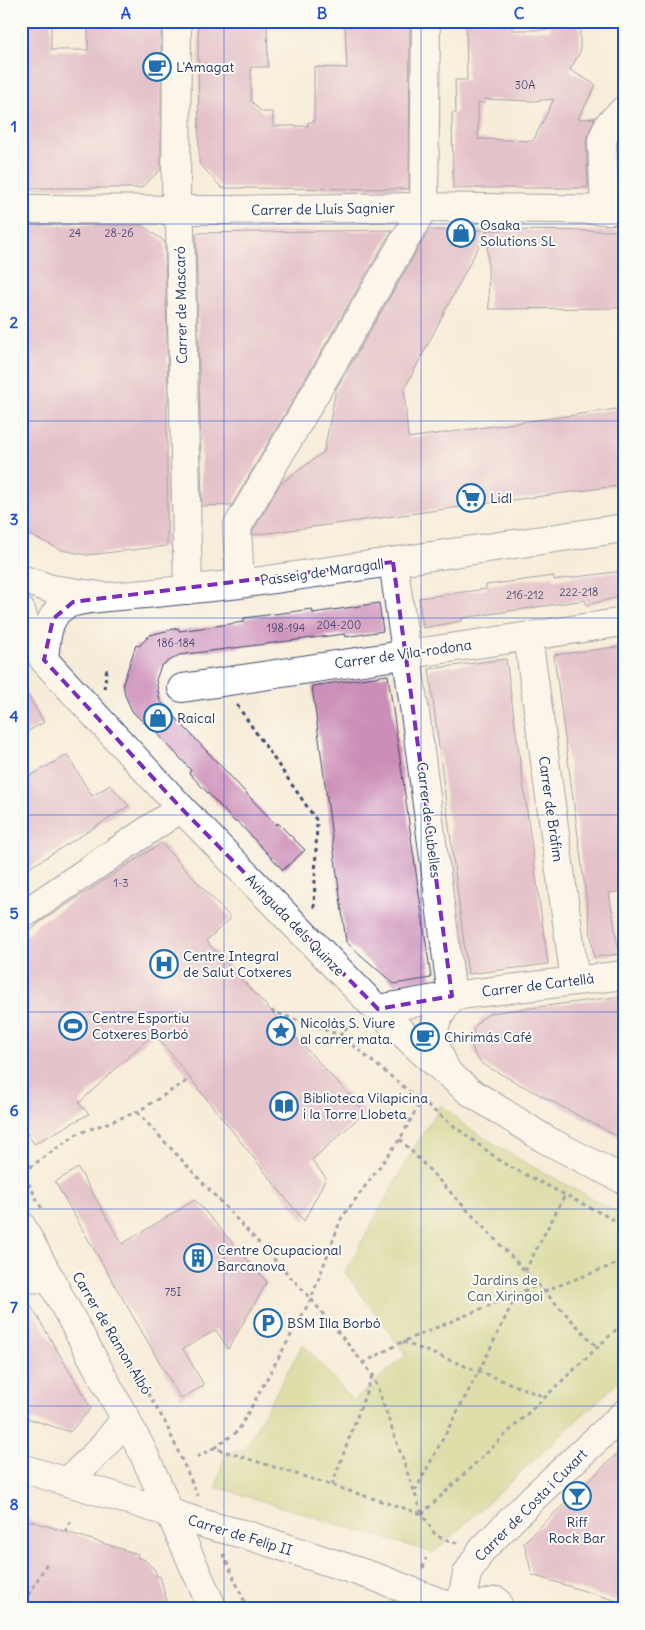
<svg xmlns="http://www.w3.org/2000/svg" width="645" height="1630" viewBox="0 0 645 1630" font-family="Delius,sans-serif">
	<rect width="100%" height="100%" fill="#fdfcf7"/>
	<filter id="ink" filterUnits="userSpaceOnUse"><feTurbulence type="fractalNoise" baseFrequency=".02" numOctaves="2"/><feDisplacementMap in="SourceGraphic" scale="10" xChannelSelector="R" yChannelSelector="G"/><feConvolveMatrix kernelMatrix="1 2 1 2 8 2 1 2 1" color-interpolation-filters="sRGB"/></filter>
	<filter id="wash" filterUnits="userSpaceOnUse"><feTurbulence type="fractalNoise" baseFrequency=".0096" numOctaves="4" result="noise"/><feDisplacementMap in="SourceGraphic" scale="20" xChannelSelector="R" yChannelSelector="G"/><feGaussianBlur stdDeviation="1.12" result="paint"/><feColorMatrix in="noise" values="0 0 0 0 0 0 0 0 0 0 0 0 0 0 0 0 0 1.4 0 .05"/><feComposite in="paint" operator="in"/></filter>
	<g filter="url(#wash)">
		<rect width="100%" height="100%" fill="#f7ecd8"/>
		<path fill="#bccc6f" stroke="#6c7e66" d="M441 1105 467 1127 519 1159 624 1216V1377L433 1553 216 1487 225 1454 244 1450 303 1344 353 1401 406 1355 345 1272 418 1141Z"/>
		<g id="blocks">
			<path fill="#cc8eb8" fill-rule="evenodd" d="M21 21H51V50H88V21H161V169L141 188H21Z
				M198 21H267L268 67H251V101L262 112H273V126H308V122H314V67L347 68 345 26H350V21H410L409 189 222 188 199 163Z
				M512 21V30H550V21H580V52L570 70 596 85 578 119 595 118 586 140 588 186 585 188H453L452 113H456L455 80H467L466 22ZM485 99 533 101 554 99 533 141 478 139V103H485Z
				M624 132V171L619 173 618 143Z
				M21 225H142L165 242 168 403H167V546L87 555 62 550 21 531Z
				M392 230 232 505 202 506 196 233Z
				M429 230H487L404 390 408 438 624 408V485L253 535V531L280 484 324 452 336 389Z
				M487 230 624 231V308L489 309Z
				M622 571 624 596 586 605 585 600 462 618V621L423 628 419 598 486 589V585L554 576V580Z
				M379 603 383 631 345 637 344 634 179 655 161 666 156 680 160 701 276 825 278 823 305 850 283 870 237 821 235 822 189 773 191 770 146 721 144 723 132 711 125 695 123 683 136 645 139 646 150 635 178 628 179 631 244 622V618L312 609 313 613Z
				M624 646V891L609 893 619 954 594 957 554 655Z
				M506 659 548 964 468 974 429 669Z
				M388 675 431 978 394 984 346 942 312 686Z
				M21 684 44 722 21 735Z
				M67 755 92 796 110 785 129 806 21 873V781Z
				M161 843 231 918 206 941 365 1112 312 1160 326 1178 304 1221 154 1033 79 1103 89 1114 34 1144 21 1123V940L39 923Z
				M624 996V1140L482 1064 475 1055 471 1043 474 1028 481 1019 491 1013Z
				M78 1168 122 1244 195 1200 267 1282 228 1349 216 1330 183 1349 204 1385 181 1399 55 1182Z
				M21 1294H24L91 1408 70 1432 21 1416Z
				M624 1447V1603L532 1575 524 1542Z
				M21 1518 138 1554 137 1557 145 1560 155 1570 157 1577 160 1576 169 1609H21Z"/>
		</g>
	</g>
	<g filter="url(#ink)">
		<use href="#blocks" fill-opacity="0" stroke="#3c4b70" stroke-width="1"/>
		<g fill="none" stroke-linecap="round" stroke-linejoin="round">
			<defs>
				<path id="minor" d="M177 21 176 209 180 227 188 590
					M21 209 220 210 424 207 624 210
					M605 210 602 140 609 124 624 110
					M393 562 416 720 452 996C447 1004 441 1012 437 1020 429 1037 440 1057 447 1072
					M21 579 52 589 107 597 145 594 240 584 624 528
					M240 584 237 527 424 207 426 21
					M528 636 575 981
					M182 688 624 622
					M21 916 181 808
					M378 1009 452 996 624 975
					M21 1278 51 1279
					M67 1482 102 1448 126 1418
					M171 1513 211 1526 247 1535 378 1578 456 1609
					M460 1609 467 1574 481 1551 534 1497 624 1414
					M465 1609 497 1601"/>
				<path id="major" d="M21 611 28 632 44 660 181 808 371 1003 425 1054 469 1091 543 1138 624 1180
					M44 660C46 639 47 610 71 603 82 599 95 599 107 597
					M21 1225 142 1450 213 1609
					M21 1468 171 1513"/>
			</defs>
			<use href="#minor" stroke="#3c4b70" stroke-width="30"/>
			<use href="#major" stroke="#3c4b70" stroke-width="30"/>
			<path stroke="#3c4b70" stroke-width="3" stroke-dasharray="4 4" stroke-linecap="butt" d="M104 689 107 667
				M237 705 317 821 314 908
				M271 1011 340 1035 349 1026
				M340 1035 421 1101
				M137 1112 311 1299 373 1375 422 1514
				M400 1139 597 1347
				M21 1169 43 1211
				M23 1172 77 1134 137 1112 190 1079
				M525 1271 565 1195
				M544 1291 624 1261
				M94 1304 165 1422 198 1496
				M403 1342 545 1397
				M363 1363 402 1342 538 1285
				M214 1448 238 1431 311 1299 341 1219 400 1139 421 1101 503 1163 624 1225
				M197 1457 214 1448 422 1514
				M332 1485 372 1376
				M415 1491 479 1371 517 1294
				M65 1532 71 1520
				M457 1543 436 1536 422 1514 624 1322
				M223 1554 248 1609
				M423 1568 426 1558
				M520 1606 529 1609
				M21 1609 48 1561"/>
			<use href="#minor" stroke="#fff" stroke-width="28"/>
			<use href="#major" stroke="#fff" stroke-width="28"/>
		</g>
	</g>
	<path d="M0 0H645V1630H0ZM393 562 452 996 378 1009 181 808 44 660 53 619 73 602Z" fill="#f7ecd8" fill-opacity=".55" fill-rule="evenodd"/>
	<path fill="none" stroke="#7b2cbf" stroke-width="4" stroke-dasharray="10 6" stroke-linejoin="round" d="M393 562 452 996 378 1009 181 808 44 660 53 619 73 602Z"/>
	<path fill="none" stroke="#1d4ed8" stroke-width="1" stroke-opacity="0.55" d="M224 21V1609M421 21V1609M21 224H624M21 421H624M21 618H624M21 815H624M21 1012H624M21 1209H624M21 1406H624"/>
	<defs>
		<symbol id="cafe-ring" viewBox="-11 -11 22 22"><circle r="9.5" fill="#fdfcf7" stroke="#1f6fb2" stroke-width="1.5"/><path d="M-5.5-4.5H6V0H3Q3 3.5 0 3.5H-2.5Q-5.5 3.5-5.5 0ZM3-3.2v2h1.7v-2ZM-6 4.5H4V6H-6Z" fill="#1f6fb2"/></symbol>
		<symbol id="shop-ring" viewBox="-11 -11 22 22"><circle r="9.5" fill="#fdfcf7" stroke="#1f6fb2" stroke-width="1.5"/><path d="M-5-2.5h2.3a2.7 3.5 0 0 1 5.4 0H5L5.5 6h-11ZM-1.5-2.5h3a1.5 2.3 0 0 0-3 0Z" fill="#1f6fb2"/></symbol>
		<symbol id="supermarket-ring" viewBox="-11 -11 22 22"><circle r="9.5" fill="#fdfcf7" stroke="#1f6fb2" stroke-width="1.5"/><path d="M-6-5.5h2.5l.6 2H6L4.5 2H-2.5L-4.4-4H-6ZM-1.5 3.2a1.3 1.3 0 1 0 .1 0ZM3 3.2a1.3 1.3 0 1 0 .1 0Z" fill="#1f6fb2"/></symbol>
		<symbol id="hospital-ring" viewBox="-11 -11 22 22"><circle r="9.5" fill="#fdfcf7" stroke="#1f6fb2" stroke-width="1.5"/><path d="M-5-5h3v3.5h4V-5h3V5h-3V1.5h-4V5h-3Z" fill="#1f6fb2"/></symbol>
		<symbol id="stadium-ring" viewBox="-11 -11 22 22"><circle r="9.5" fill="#fdfcf7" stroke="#1f6fb2" stroke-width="1.5"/><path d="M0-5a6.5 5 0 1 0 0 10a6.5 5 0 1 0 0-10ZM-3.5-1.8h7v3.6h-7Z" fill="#1f6fb2"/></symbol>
		<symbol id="sight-ring" viewBox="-11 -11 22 22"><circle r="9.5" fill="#fdfcf7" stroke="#1f6fb2" stroke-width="1.5"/><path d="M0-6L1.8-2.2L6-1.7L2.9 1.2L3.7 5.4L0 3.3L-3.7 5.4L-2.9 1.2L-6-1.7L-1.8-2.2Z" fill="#1f6fb2"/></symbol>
		<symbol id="library-ring" viewBox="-11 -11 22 22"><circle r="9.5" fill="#fdfcf7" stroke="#1f6fb2" stroke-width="1.5"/><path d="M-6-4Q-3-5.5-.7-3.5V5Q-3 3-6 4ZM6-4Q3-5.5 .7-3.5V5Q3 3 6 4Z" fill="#1f6fb2"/></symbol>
		<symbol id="building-ring" viewBox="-11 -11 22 22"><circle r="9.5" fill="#fdfcf7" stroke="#1f6fb2" stroke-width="1.5"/><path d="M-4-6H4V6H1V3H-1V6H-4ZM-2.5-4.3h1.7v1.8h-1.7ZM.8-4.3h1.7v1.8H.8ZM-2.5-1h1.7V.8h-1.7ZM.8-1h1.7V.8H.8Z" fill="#1f6fb2"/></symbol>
		<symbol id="parking-ring" viewBox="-11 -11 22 22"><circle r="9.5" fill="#fdfcf7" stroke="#1f6fb2" stroke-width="1.5"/><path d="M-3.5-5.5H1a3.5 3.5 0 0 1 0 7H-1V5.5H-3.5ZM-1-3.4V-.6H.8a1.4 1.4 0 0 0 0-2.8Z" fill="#1f6fb2"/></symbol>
		<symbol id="bar-ring" viewBox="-11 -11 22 22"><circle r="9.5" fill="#fdfcf7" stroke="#1f6fb2" stroke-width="1.5"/><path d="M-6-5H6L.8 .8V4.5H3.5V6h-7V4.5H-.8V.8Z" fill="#1f6fb2"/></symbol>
	</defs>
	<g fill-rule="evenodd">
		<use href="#cafe-ring" x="141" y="51" width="32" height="32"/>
		<use href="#shop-ring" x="445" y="217" width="32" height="32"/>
		<use href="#supermarket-ring" x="455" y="482" width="32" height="32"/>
		<use href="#shop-ring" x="142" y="702" width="32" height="32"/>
		<use href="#hospital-ring" x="148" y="948" width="32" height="32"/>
		<use href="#stadium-ring" x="57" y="1010" width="32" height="32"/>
		<use href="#sight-ring" x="265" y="1015" width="32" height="32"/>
		<use href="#cafe-ring" x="409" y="1021" width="32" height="32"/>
		<use href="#library-ring" x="268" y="1090" width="32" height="32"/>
		<use href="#building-ring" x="182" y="1242" width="32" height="32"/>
		<use href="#parking-ring" x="252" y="1307" width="32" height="32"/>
		<use href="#bar-ring" x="561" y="1480" width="32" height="32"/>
	</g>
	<g text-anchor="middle" stroke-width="4" stroke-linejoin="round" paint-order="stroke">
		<g font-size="11" fill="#474774">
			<text x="525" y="89">30A</text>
			<text x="75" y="237">24</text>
			<text x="119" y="237">28-26</text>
			<text x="579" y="596">222-218</text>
			<text x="525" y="599">216-212</text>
			<text x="339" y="629">204-200</text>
			<text x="286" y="632">198-194</text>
			<text x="176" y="647">186-184</text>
			<text x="121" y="887">1-3</text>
			<text x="173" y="1296">75I</text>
		</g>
		<g font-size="14" fill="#1b2f5e" stroke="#fdfcf7" text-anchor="start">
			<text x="176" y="72">L'Amagat</text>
			<text x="480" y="230">Osaka<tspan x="480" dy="16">Solutions SL</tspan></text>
			<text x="490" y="503">Lidl</text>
			<text x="177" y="723">Raical</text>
			<text x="183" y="961">Centre Integral<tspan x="183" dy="16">de Salut Cotxeres</tspan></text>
			<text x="92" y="1023">Centre Esportiu<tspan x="92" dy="16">Cotxeres Borbó</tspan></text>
			<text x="300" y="1028">Nicolàs S. Viure<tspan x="300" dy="16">al carrer mata.</tspan></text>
			<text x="444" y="1042">Chirimás Café</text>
			<text x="303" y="1103">Biblioteca Vilapicina<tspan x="303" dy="16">i la Torre Llobeta</tspan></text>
			<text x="217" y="1255">Centre Ocupacional<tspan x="217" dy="16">Barcanova</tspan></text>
			<text x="287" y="1328">BSM Illa Borbó</text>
			<text x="577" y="1527" text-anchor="middle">Riff<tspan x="577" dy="16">Rock Bar</tspan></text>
		</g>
		<g font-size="14" fill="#1b2f5e" stroke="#fdfcf7">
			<text transform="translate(323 209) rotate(-1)" y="5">Carrer de Lluís Sagnier</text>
			<text transform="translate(181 305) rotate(-91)" y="5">Carrer de Mascaró</text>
			<text transform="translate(322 572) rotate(-8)" y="5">Passeig de Maragall</text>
			<text transform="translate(403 654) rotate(-8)" y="5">Carrer de Vila-rodona</text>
			<text transform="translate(551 809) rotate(82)" y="5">Carrer de Bràfim</text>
			<text transform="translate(429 820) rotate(83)" y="5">Carrer de Cubelles</text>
			<text transform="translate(295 925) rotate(46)" y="5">Avinguda dels Quinze</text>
			<text transform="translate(538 985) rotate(-7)" y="5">Carrer de Cartellà</text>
			<text transform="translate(112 1333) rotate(59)" y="5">Carrer de Ramon Albó</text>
			<text transform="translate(531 1505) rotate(-45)" y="5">Carrer de Costa i Cuxart</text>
			<text transform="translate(240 1535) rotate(17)" y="5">Carrer de Felip II</text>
		</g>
		<g font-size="14" fill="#4b5e63" stroke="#fdfcf7">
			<text x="505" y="1285">Jardins de<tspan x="505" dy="16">Can Xiringoi</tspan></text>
		</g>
	</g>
	<rect width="645" height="1630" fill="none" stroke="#fdfcf7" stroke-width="55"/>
	<rect x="28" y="28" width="590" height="1574" fill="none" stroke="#1d4ed8" stroke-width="2"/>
	<g font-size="16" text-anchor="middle" font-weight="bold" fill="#1d4ed8">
		<text x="126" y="19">A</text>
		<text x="322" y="19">B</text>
		<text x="519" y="19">C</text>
		<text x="14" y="132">1</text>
		<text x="14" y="328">2</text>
		<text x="14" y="525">3</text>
		<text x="14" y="722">4</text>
		<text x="14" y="919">5</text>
		<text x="14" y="1116">6</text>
		<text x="14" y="1313">7</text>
		<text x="14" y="1510">8</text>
	</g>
</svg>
